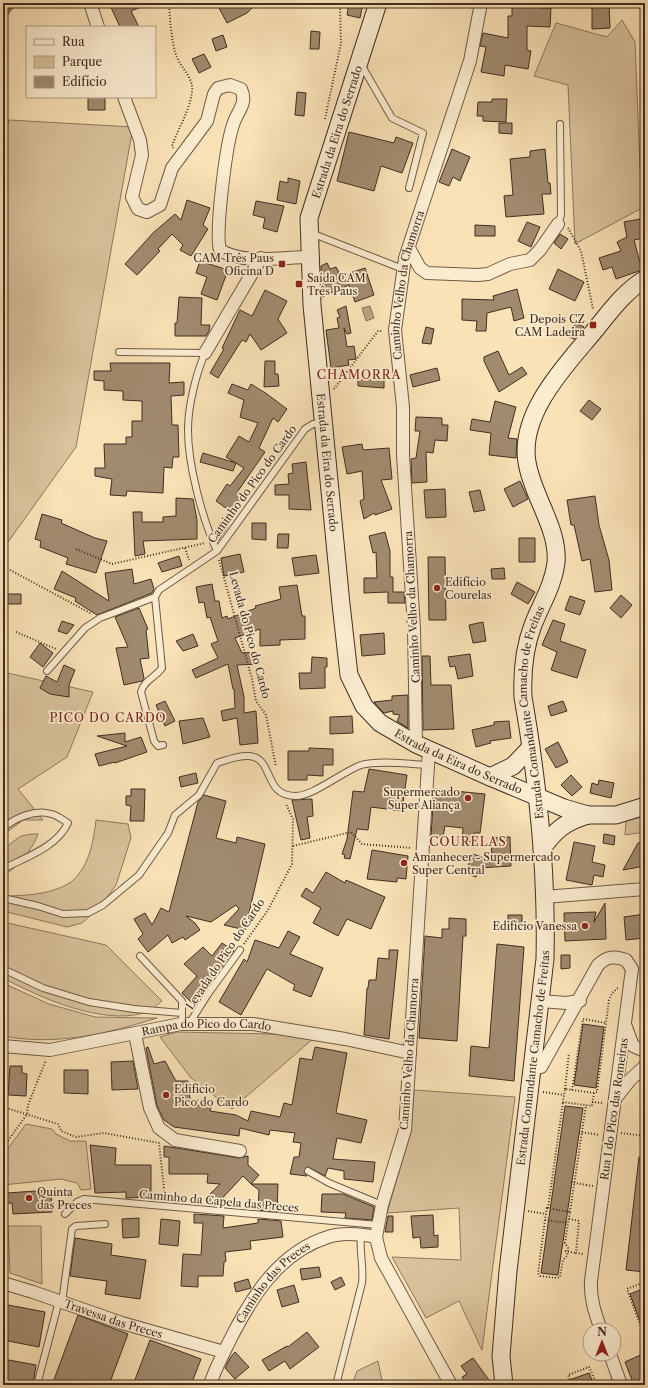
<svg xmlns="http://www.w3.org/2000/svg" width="648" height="1388" viewBox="0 0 648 1388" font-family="'Libre Caslon Text',serif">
	<rect width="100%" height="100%" fill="#f9e2b6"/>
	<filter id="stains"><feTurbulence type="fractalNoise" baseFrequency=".005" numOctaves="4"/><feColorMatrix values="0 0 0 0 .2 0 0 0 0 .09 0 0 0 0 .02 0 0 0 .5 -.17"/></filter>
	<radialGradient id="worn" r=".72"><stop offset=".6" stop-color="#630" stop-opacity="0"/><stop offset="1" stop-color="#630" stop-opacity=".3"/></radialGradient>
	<path fill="#dac39d" stroke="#8e7860" d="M622 20 635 42 640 169 644 207 575 244 568 85 534 76 556 23 607 37Z
		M9 120 133 127 76 447 3 549V146Z
		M3 672 93 692 67 757 18 789 43 820H23L3 835Z
		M645 816V832L625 835 626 821Z
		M96 820 128 824 131 838 116 885 101 906 82 923 67 927 3 911V896C25 896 64 894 78 875 90 861 94 838 96 820Z
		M32 834H38C33 849 17 868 3 876V849L21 836Z
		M3 922 106 945 162 1001C157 1005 150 1012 144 1013 101 1025 41 998 3 978Z
		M3 983 49 1004 95 1017 157 1018C106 1034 56 1046 3 1036Z
		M177 1032 273 1034 314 1038 232 1109 191 1078 160 1037Z
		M414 1090 515 1097 482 1350 459 1301 426 1318 392 1257 461 1260 459 1208 387 1213 411 1131Z
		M26 1124 52 1129 56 1134 70 1141H86L91 1189 81 1190 77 1183 61 1179 3 1185V1155Z
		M8 1226H41L42 1284 10 1273Z
		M378 1361 383 1385H352L357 1371Z"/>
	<path fill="#baa484" stroke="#8a745d" d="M370 306 374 318 366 321 362 308Z"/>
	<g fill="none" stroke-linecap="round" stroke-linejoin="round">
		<path stroke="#8a745d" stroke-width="3.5" d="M3 19 15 3
			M3 173 6 184 3 189"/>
	</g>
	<path fill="#a18b6f" stroke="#412d22" d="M109 3H151L131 11 139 27H120Z
		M225 3H257L247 13 227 23 218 6Z
		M349 3H363L360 18 347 15Z
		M516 3H541V8H551L550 27 527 26V50L531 51 528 69 505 65 504 76 481 72 486 47 480 46 483 33 508 38V16H512V7H516Z
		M592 3H609L610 28 592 29Z
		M311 31 320 32 319 49H310Z
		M223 35 227 47 216 51 212 39Z
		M204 54 211 67 199 73 192 59Z
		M297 92 306 93 304 116 295 115Z
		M88 97H105V110H88Z
		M492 99H507L506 122 483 121V116H477L478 102H492Z
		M499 123H512V134L499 133Z
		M349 132 394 143 396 137 413 143 402 173 381 166 374 191 337 181Z
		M452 149 470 157 460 181 453 177 449 186 439 182Z
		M545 149 548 183H550L551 194H542L544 214 506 217 504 196 513 195 510 159 530 157V151Z
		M288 178 300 181 296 204 277 200 280 181 288 183Z
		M187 200 210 208 203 225 208 229 191 256 180 250 183 245 172 234 158 249 160 251 137 275 125 264 153 233 175 214 181 220Z
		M256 201 284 206 277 232 263 228 265 218 253 215Z
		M640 219 645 238 634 240 642 270 616 279 612 267 603 270 599 258 621 251 617 242 627 237 624 222Z
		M527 222 540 227 531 247 518 241Z
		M475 225 495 226V236H475Z
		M560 234 568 239 561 249 554 243Z
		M200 261 228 270 217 300 201 294 207 277 196 273Z
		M327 263 330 269 336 267 341 276 365 268 374 295 355 302 349 285 322 297 321 285 323 284 321 279V266Z
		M558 269 584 282 575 301 549 289Z
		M517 289 524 318 514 321 511 307 487 313 486 331H476L477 321 462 320V299L494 300 493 296Z
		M265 290 287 301 278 319 287 333 261 350 250 334 246 342 242 340 218 378 210 373 224 349 222 348 240 310 252 316Z
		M179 297 202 298 201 325H210L209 331 206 336H175V323H177Z
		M346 306 351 333 347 334 344 328 347 347 354 346 356 359 348 360 349 365 331 368 326 330 339 328 337 318 340 317 337 310Z
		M575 323 584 327 574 339 568 336Z
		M426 327 434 329 431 344 422 343Z
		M498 351 509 375 522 367 527 374 499 392 484 361V357Z
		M265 361H275V374H278L279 386 264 387Z
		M110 363H170L169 383 184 382V395L171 396 172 425H178L179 457H173L172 468 164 467 163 493 127 491 126 496 110 495 112 479 95 476V468H105L104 444H126V437H132V421H142V401L123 400V391L104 390V381L94 380V371H111Z
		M437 368 440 380 413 387 410 375Z
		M358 377 384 379V388L358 386Z
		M232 384 248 390 251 384 267 394 287 409 278 422 273 418 259 448 265 452 238 491 244 496 233 513 216 501 227 484 230 486 244 468 226 457 239 436 249 442 258 423 240 417 244 400 228 393Z
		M589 400 601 409 592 420 580 411Z
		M495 401 516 407 508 438 517 439 516 458 489 455 491 433 470 430 472 419 490 422Z
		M416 417 442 418V425H448L447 441 435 440 433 453 426 452 427 482 412 483 411 459 416 458 420 431H415Z
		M362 444 363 450 389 448 392 479 381 480 392 509 375 515 374 513 364 519 360 501 364 499 362 471 347 474 342 447Z
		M203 453 236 463 233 471 200 462Z
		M306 462 311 510 289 509V495H275V485L289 484 288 474 293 473 292 464Z
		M520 481 528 499 513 507 504 489Z
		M445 489 446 517 426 518 424 490Z
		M480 490 485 510 474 512 469 492Z
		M595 496 599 525 609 560 612 590 595 592 590 559 582 561 574 525H571L567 500Z
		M176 498 193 499 197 520V539L143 541 145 554 135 556 133 512H142V522H163V517L176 516Z
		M42 514 62 520 61 523 95 538 107 541 96 573 66 564 68 558 40 547 41 541 35 539Z
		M221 521 228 526 218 541 214 532Z
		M252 523H266V540L252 539Z
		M385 532 390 551V577H393V592H404L405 603H388V592L364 593V578H377L376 552 373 553 369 536Z
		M278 534H289L288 548H277Z
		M519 538H535V562H519Z
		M240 554 244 572 224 576 221 558Z
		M316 555 319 573 295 576 292 558Z
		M179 556 182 566 162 572 158 563Z
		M428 557H445L446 620H429Z
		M504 568 505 579H492L491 569Z
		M132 569 134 584 151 579 154 589 152 593 97 615 75 601 76 598 54 589 62 571 109 601 105 573Z
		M517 582 535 592 528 604 511 594Z
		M212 584 215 601H219L222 618 227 616 228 619 256 608 255 606 281 599 279 587 297 585 302 616H305V639L280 640V645L260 646V629L235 638 242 653 258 652 259 664 237 665 244 697V713L256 711 258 743 240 745 237 718 223 721 221 711 235 708 234 689H233L228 664 196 678 192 670 218 658 211 644 218 641 210 617 207 618 204 602 199 603 196 587Z
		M3 594H21V604H3Z
		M621 595 632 605 621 618 610 608Z
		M570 596 585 601 580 615 565 610Z
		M139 608 148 629 146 630 149 658 140 659 144 678 142 681 124 685 116 648 128 647 115 617Z
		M553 620 565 624 560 641 586 650 577 678 551 670 557 652 542 645Z
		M62 621 74 625 67 634 58 631Z
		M483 622 486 641 473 643 469 625Z
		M384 633 385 654 362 656 360 635Z
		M193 634 198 646 183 651 176 641Z
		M40 643 53 653 43 667 30 657Z
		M470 654 473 676 458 679 455 666 450 667 448 657Z
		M422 656H430L431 685H451L454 729 423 730Z
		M312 657 327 658V667H325V688L300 689 299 673H311Z
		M64 665 75 670 69 685V697L50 694 40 688 46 676 57 682Z
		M408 695V728L397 721 400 715 393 714V711L384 713 374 702 392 700V696Z
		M165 701 175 721 165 726 156 705Z
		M563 701 567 711 551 716 548 706Z
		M352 716 353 733 330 734V717Z
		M203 718 210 737 183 744 179 721Z
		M509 721 511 738 490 741 491 743 476 747 472 730 494 725V722Z
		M125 733V742L141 737 147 752 115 763V762L99 766 95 754 127 746 97 736Z
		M558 742 568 762 556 768 545 749Z
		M309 748 333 749V765H323V776L307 775V780H288V751H309Z
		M369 769 407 775 402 811 371 807 368 830 357 829 350 859 344 858 345 855 342 854 347 839 353 791 364 792Z
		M196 773 198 783 181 787 179 777Z
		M571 775 582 787 572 796 561 785Z
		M599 780 614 783 611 798 590 793 592 783 598 785Z
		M131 789H145L144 821H130L131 806 126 805V796H131Z
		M434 789 485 794 480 833H474L473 842 462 841 463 828 445 826 443 837 431 836Z
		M204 795 226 801 216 838 236 843 237 837 265 844 245 930 224 925 239 909 236 905 211 922 186 916 195 923 200 930 185 940 183 937 172 943 168 935 148 952 138 939 143 934 134 919 145 913 152 925 161 908 169 912 198 802Z
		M312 799 313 816 307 817 310 838 301 840 292 800Z
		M604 834 615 836 614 845 603 843Z
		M510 837 511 866 479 868 476 877 465 873 473 854 492 861 491 838Z
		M574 842 595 846 592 862 605 865 603 877 594 875 592 885 566 880Z
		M645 842V866L623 870 638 843Z
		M372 850 408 856 406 879 397 878V882L367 879Z
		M326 872 345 883 346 880 385 897 371 929 347 919 338 936 313 923 321 908 301 896 306 888 313 893Z
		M605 903 606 939 565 941 564 913 596 912 594 922Z
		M645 914V938L626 940 624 917Z
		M508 915H522V925H508Z
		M449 918 466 919V936H463L457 1041 419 1038 425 936 442 938V929H449Z
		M288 931 300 937 290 954 323 968 311 997 293 990 295 985 267 969 241 1015 219 1002 244 959 247 962 255 940 279 948Z
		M222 943 234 951 193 1004 182 993 197 976 184 964 203 947 212 956Z
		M497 944 524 947 514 1081 469 1076 471 1046 489 1048Z
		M389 950H398L389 1039 364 1035 367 988H368L369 980H376L378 958 389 959Z
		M561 955H570V968L561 969Z
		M583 1024 604 1027 596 1088 574 1085Z
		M148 1047 154 1064 165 1061 176 1081H188L190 1100H198L197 1105 211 1107 210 1111 236 1115 248 1121 251 1111 280 1117 284 1103 292 1105 300 1058 312 1060 315 1047 347 1053 336 1113 367 1120 361 1143 337 1138 333 1159 375 1162 373 1182 344 1179V1171L328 1168 325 1176 308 1167 304 1171 307 1176 290 1174 294 1157H299L301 1143 293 1142 295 1133 270 1130 269 1135 240 1128 239 1136 174 1127 164 1120 157 1106 146 1048Z
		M133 1061 138 1089 112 1090 111 1062Z
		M10 1066H22V1073L27 1074 26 1096 8 1095Z
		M64 1070H88V1094L64 1093Z
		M565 1106 583 1108 558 1275 541 1273Z
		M90 1145 116 1148 115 1165H151V1197L126 1198V1192L95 1193Z
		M164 1146 239 1158 248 1156V1165L259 1175 251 1184 243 1176 215 1206H213L205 1199 220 1184 207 1183 208 1174H169V1157H164Z
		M639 1157H645V1272L626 1270Z
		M251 1184H278L277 1212 258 1210 259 1190Z
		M51 1190 52 1212 13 1214 12 1203H7V1193Z
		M322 1194H343L374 1207 372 1220 345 1218 346 1213 321 1212Z
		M194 1214 224 1216 223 1228 258 1223V1219L281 1221 283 1237 250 1241 251 1249 225 1252 226 1261 224 1262 223 1276H198V1287L181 1286 183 1254 201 1255 203 1223H194Z
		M433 1215 434 1236 438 1235V1247L421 1248 420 1237 413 1238 411 1216Z
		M388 1216H393V1232H385Z
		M139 1218V1237L123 1238 122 1219Z
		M161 1219 180 1221 178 1246 159 1244Z
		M75 1238 112 1244 111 1255 146 1260 140 1299 105 1294 107 1281 70 1276Z
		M319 1267 321 1277 302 1280 300 1269Z
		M341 1277 345 1285 335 1290 331 1282Z
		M248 1279 251 1288 236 1292 234 1283Z
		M294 1285 299 1302 282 1307 277 1290Z
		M645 1288V1331L644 1332 630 1294Z
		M3 1304 45 1312 39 1347 3 1340Z
		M78 1315 128 1334 109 1385H52Z
		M307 1332 319 1347 290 1369 285 1361 269 1371 262 1360 287 1346 288 1347Z
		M150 1340 201 1359 191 1385H133Z
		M235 1352 249 1367 235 1379 225 1368 230 1358Z
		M645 1353V1385H634L625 1362Z
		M473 1358 489 1380 482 1385H467L462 1377 467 1374 461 1366Z
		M3 1359 36 1365 33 1385H3Z
		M589 1373 594 1385H559L558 1384Z"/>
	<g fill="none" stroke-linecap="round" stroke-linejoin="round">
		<defs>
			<path id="lane" d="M362 66 392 118 423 133 409 188
				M558 224 561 215 560 124
				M311 233 403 269
				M119 352 205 353C196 374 188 406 188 430 188 465 202 518 217 551
				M155 597 162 668C156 677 144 680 141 692L154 741 158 746 163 745
				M47 671 85 628 100 618 155 597 159 590 217 551 305 429 313 424 323 423
				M3 828C15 818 35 809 51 814 57 815 63 820 68 823 57 847 26 857 3 869
				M3 898 38 906 63 914 88 913 103 905 139 875 168 833 175 815 199 795 217 763C227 760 238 755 249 756 275 758 262 796 296 796 313 796 342 772 361 765 378 760 410 764 428 765
				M140 956 182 1001V1017
				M3 969 43 988 89 1002 134 1009 182 1013
				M189 1024 208 994 240 950
				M308 1171 329 1183 382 1205
				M65 1214 77 1202 84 1199 378 1225
				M62 1302 72 1229 76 1226 105 1224
				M37 1385 59 1301
				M336 1385 362 1283C364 1266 359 1251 361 1234"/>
			<g id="street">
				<path d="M90 3 98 27"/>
				<path d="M124 97 140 140 142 155 132 197 138 209 147 212 160 205 172 168 207 121 214 94 218 88 230 85 241 89C248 104 237 111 233 125 226 145 215 232 220 250 244 265 282 257 310 257"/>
				<path d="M409 248 420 268 427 273 478 275 488 274 510 264 530 260 540 250 558 224"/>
				<path d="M205 353 261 258"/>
				<path id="s1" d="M416 744 414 628 403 455V407L395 330 405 258 470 61 481 3"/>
				<path d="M429 750 405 1130 382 1205 376 1237 381 1258 451 1385"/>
				<path d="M544 897 645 889"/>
				<path d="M541 1001 566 1003 580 1001"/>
				<path d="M626 1027 633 1046 645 1051"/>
				<path d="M135 1034 150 1108 159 1128 175 1140 240 1151"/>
				<path id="s2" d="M3 1046 50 1050 181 1024H253L345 1039 410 1053"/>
				<path d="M533 1068 541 1067 598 965C607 956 615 956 626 960L632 969 591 1281C590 1299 595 1313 601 1330"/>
				<path d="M615 1099 630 1080 645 1066"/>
				<path id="s3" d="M3 1283 33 1292 122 1323 224 1352"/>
				<path d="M610 1354 621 1385"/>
				<path id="s4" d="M210 1385C214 1371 221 1359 227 1346 249 1301 277 1253 328 1237 343 1232 361 1234 376 1237"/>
			</g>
			<g id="secondary">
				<path id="s5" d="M378 3 309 218 312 305 341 604 349 675 364 706 380 723 416 744 490 777 564 808 588 815H616L645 806"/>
				<path d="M490 777 513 766 531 747"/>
				<path d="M542 849C554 831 566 821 588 815"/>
				<path id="s6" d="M504 1385 501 1356 508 1271 545 959C547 871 538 783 523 697 522 673 524 648 533 625 541 604 553 586 556 563 559 528 532 496 527 462 519 415 563 368 590 336 607 316 622 293 645 279"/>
			</g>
		</defs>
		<use href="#lane" stroke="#6f5a47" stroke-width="8"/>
		<use href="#street" stroke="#6f5a47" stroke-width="14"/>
		<use href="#secondary" stroke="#412d22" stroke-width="19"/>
		<path stroke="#412d22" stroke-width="2" stroke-dasharray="1 2" stroke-linecap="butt" d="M169 3C170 20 171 39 176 55 180 67 194 78 192 91 190 111 178 128 172 146L173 148
			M325 119 341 43 340 7 338 3
			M568 228 581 251 593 309
			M334 389 378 331H383
			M185 548 189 560
			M76 549 112 564 205 543
			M219 560 252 679 256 701 266 715 276 767
			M10 570 92 614
			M16 632 56 649
			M293 846 351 832 362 844 412 848
			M244 944 268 910 292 864 293 819 286 804
			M645 1031V1035
			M565 1089 569 1053
			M572 1090 583 1019 606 1023
			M543 1092 564 1095
			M594 1093 565 1089 563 1102 592 1106 594 1093 597 1092 609 1000 612 993 618 988
			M592 1102 603 1103
			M3 1107 58 1124 61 1131 76 1137 104 1133 159 1143 165 1197
			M621 1133 645 1136
			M594 1134 600 1135
			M3 1148 27 1114 28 1105 46 1060
			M586 1185 593 1186
			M547 1208 570 1212 568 1223 545 1220Z
			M548 1208 563 1102
			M528 1211 546 1214
			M570 1212 586 1105
			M569 1219 579 1221 576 1253 583 1254
			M545 1220 538 1273 540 1276 557 1278 560 1277 563 1260 567 1256 568 1248 565 1243 568 1223
			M645 1282 627 1289 645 1338
			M572 1385 568 1375 589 1367 597 1385"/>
		<use href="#lane" stroke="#fbecd0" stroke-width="6"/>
		<use href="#street" stroke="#fbecd0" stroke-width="12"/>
		<use href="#secondary" stroke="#fbecd0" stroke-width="17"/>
		<path stroke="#412d22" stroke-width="2" stroke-dasharray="1 2" stroke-linecap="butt" d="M579 1132 594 1134
			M571 1182 586 1185
			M565 1251 576 1253"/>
	</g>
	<g fill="#8f2418" stroke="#fbecd0" stroke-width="1.5">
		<rect x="278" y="260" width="8" height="8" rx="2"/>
		<rect x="295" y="280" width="8" height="8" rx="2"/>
		<rect x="589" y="321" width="8" height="8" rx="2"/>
		<circle cx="437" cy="588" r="4"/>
		<circle cx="468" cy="798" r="4"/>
		<circle cx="404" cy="863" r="4"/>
		<circle cx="585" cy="926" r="4"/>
		<circle cx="166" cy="1095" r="4"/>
		<circle cx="29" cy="1198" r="4"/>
	</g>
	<g text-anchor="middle" stroke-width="3.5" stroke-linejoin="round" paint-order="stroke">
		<g font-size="11" fill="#412d22" stroke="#fbecd0">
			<text transform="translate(337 132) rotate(-72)" y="4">Estrada da Eira do Serrado</text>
			<text dy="4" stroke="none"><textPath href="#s1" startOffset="461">Caminho Velho da Chamorra</textPath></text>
			<text dy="4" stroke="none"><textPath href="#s5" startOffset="471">Estrada da Eira do Serrado</textPath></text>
			<text transform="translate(252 484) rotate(-54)" y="4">Caminho do Pico do Cardo</text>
			<text transform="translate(412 607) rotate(-93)" y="4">Caminho Velho da Chamorra</text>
			<text transform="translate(250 635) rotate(75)" y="4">Levada do Pico do Cardo</text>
			<text dy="4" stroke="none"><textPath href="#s6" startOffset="677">Estrada Comandante Camacho de Freitas</textPath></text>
			<text dy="4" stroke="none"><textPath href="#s5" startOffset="830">Estrada da Eira do Serrado</textPath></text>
			<text transform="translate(225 954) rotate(-56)" y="4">Levada do Pico do Cardo</text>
			<text dy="4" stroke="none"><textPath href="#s2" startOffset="206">Rampa do Pico do Cardo</textPath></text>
			<text transform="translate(409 1054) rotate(-86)" y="4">Caminho Velho da Chamorra</text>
			<text dy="4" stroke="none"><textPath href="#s6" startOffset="329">Estrada Comandante Camacho de Freitas</textPath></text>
			<text transform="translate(614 1109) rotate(-82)" y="4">Rua 1 do Pico das Romeiras</text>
			<text transform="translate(219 1201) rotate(5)" y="4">Caminho da Capela das Preces</text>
			<text dy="4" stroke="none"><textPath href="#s4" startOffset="122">Caminho das Preces</textPath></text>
			<text dy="4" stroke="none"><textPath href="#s3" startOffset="116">Travessa das Preces</textPath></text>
		</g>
		<g font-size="11" fill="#412d22" stroke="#fbecd0" text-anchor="start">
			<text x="274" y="262" text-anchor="end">CAM Três Paus<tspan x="274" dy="13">Oficina D</tspan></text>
			<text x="307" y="282">Saída CAM<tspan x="307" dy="13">Três Paus</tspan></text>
			<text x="585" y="323" text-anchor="end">Depois CZ<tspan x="585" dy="13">CAM Ladeira</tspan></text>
			<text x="445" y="586">Edifício<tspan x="445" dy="13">Courelas</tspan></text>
			<text x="460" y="796" text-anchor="end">Supermercado<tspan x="460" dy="13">Super Aliança</tspan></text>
			<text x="412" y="861">Amanhecer - Supermercado<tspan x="412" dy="13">Super Central</tspan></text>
			<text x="577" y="930" text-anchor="end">Edifício Vanessa</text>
			<text x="174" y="1093">Edifício<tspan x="174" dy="13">Pico do Cardo</tspan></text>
			<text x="37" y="1196">Quinta<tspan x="37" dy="13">das Preces</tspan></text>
		</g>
		<g font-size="12" letter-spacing="1" fill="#7a1f14" stroke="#fbecd0">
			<text x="359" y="379">CHAMORRA</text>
			<text x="108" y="722">PICO DO CARDO</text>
			<text x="468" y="846">COURELAS</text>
		</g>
	</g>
	<rect width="648" height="1388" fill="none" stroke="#f9e2b6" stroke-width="16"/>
	<rect x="4" y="4" width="640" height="1380" fill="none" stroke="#412d22" stroke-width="2"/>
	<rect x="8" y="8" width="632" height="1372" fill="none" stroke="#412d22"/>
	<rect x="26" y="26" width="130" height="72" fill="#fbecd0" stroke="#b1a08a"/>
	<rect x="34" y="39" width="20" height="6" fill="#fbecd0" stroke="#b1a08a"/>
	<text x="62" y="46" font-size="12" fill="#412d22">Rua</text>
	<rect x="34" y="56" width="20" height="12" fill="#dac39d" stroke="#b1a08a"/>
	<text x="62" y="66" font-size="12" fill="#412d22">Parque</text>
	<rect x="34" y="76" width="20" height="12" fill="#a18b6f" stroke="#b1a08a"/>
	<text x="62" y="86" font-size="12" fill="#412d22">Edifício</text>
	<g transform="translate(602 1342)"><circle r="19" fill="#fbecd0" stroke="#b1a08a"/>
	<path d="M0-3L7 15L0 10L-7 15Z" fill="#8f2418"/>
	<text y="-6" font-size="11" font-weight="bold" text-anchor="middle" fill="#412d22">N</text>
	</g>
	<rect width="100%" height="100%" filter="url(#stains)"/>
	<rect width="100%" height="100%" fill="url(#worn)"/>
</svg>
